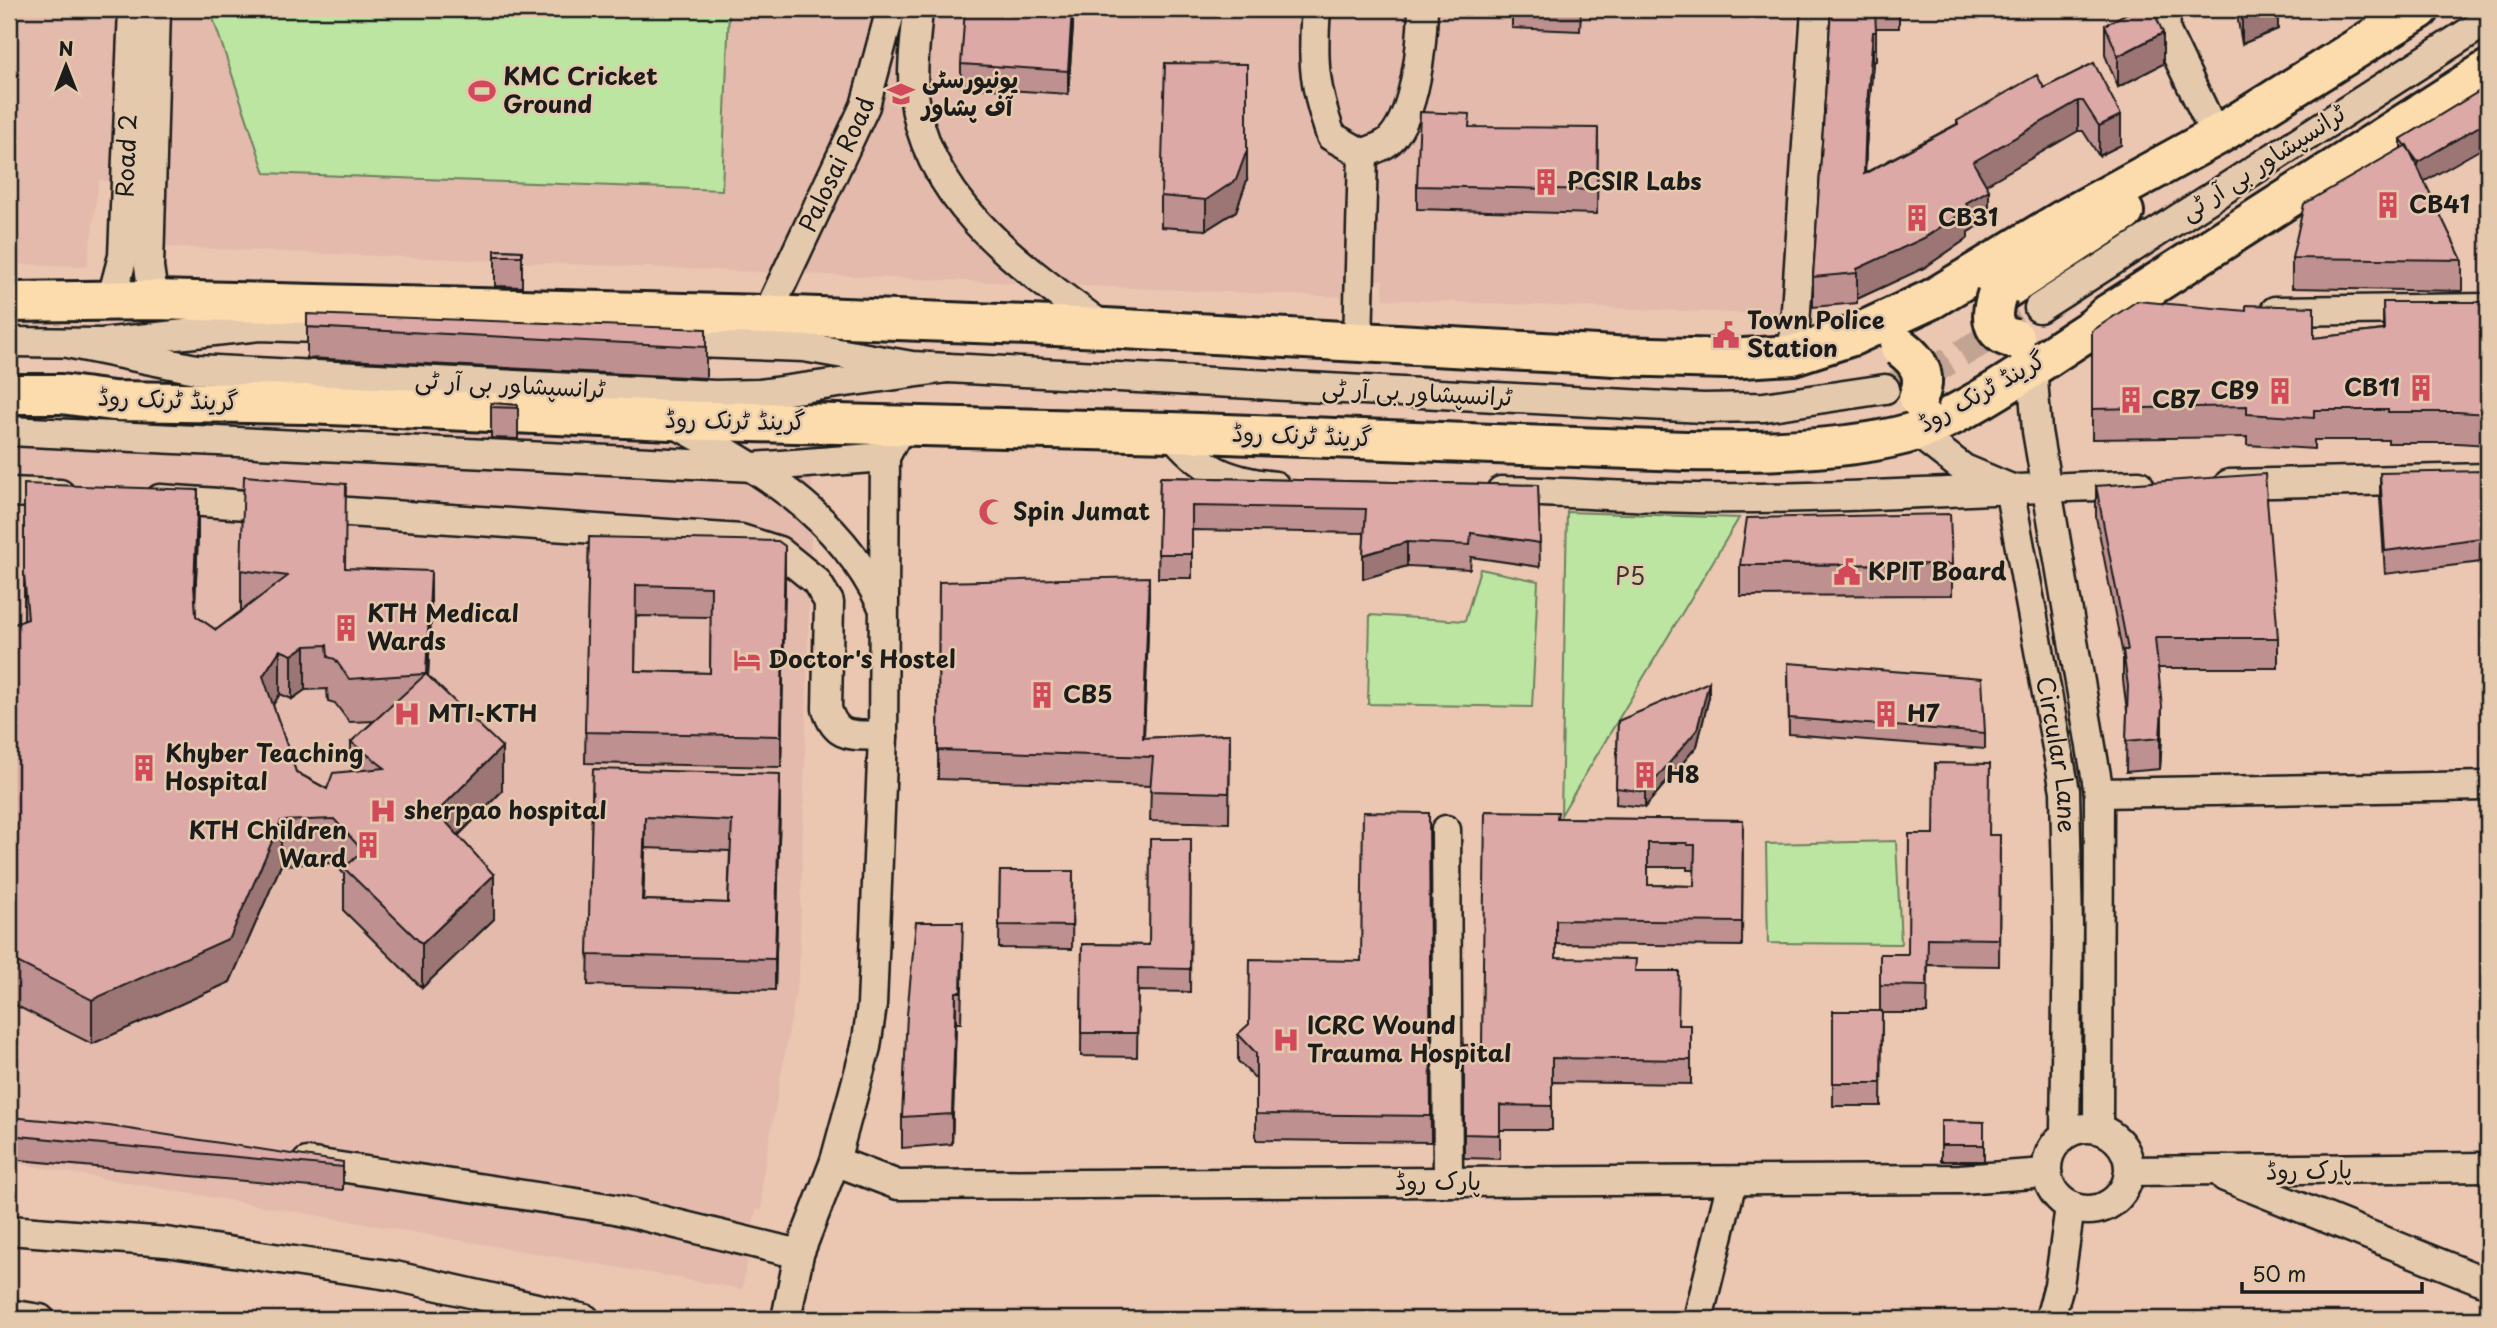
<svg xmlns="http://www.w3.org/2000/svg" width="2497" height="1328" viewBox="0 0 2497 1328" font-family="'Playpen Sans','Playpen Sans Arabic',sans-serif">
	<rect width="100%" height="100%" fill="#ebc6b1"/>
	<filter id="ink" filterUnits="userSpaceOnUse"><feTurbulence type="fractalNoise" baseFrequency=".0143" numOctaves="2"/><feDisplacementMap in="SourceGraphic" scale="14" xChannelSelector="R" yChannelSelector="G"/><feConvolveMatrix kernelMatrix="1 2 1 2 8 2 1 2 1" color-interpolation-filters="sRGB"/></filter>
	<g filter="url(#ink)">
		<path fill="#e3baab" d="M9 9H1797L1785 315 1384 299 1383 280H1348L1346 297 148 246 152 186 99 180 87 266 9 264Z
			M9 417 121 431 505 433 813 453 799 974 762 1181V1210H756L742 1289 9 1162Z"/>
		<path fill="#bce5a1" stroke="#6c805e" stroke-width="2" d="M210 9H729L722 190 265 173Z
			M1567 512 1739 518 1561 815Z
			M1480 569 1538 581 1532 707 1368 704 1370 615 1465 621Z
			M1896 841 1901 944 1768 943 1766 844Z"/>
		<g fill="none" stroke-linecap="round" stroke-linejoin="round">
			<path stroke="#c2a493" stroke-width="28" stroke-dasharray="28 14" stroke-linecap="butt" d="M1885 389 1935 369 2039 308"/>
			<defs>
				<g id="minor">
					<path d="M918 9C916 36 911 67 914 94 925 202 1025 269 1105 328"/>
					<path d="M1316 9C1312 60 1314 87 1331 136L1363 154"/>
					<path d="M2165 9 2166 32 2216 136"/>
					<path d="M1363 154C1371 150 1385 146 1391 139 1416 112 1422 44 1423 9"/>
					<path d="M154 300 149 267 156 9"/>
					<path id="s1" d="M111 301 123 256 133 9"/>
					<path d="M2039 308 2488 20"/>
					<path d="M2275 311 2488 308"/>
					<path id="s2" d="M767 315 865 106 891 9"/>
					<path d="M9 342 102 343 260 326 344 329"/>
					<path d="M1358 343 1363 154"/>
					<path d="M72 344 196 369 715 395 759 394 948 368 912 366 804 347 668 342"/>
					<path d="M1793 355 1816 9"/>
					<path d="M2032 366 2037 431 2099 793 2098 1129"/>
					<path d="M948 368 1703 408 1764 407 1885 389"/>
					<path d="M672 422C759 469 837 511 882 605"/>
					<path d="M9 431 754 467 885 457"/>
					<path id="s3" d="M1915 431 1964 469 2009 488 2065 791 2068 928 2065 1134"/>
					<path d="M1171 432C1200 469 1228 481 1275 486"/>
					<path d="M2229 484 2488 478"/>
					<path d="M1501 491C1565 492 1629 497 1692 498 1841 500 1990 488 2139 485"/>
					<path d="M9 492 60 494"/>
					<path d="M160 499 741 539 779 551 816 581 829 602 827 709C837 741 854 734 883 736"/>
					<path d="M2099 793 2488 786"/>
					<path d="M1446 830 1448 1182"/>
					<circle cx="2088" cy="1169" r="41"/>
					<path d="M835 1161 898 1185 1960 1179 2047 1173"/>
					<path d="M307 1162 615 1209 799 1254"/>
					<path d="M2130 1171 2488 1167"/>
					<path d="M2225 1177 2488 1283"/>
					<path d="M9 1230 166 1242 395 1276 585 1319"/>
					<path d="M9 1314 40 1319"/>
					<path d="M786 1319 799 1254 835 1161 866 1047 872 1005 883 736 885 457 896 436 910 426"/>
					<path d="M1698 1319 1732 1181"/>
					<path d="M2050 1319 2059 1285 2070 1207"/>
				</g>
				<path id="highway" d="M1997 295 2124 212
					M9 302 154 300 767 315 1105 328 1615 356 1727 359 1793 355 1852 336 1932 299 2061 221 2216 136 2420 9
					M9 394H61L113 401 307 404 670 420 1171 432 1685 451C1752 452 1880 452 1939 422 1993 396 2044 359 2094 327L2108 314 2488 70"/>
			</defs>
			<use href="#minor" stroke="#1c1c1c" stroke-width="33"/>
			<use href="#highway" stroke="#1c1c1c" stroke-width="44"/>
			<use href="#minor" stroke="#e4c9ac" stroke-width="28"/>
			<use href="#highway" stroke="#fcdcac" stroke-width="38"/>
			<defs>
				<path id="highway-bridge" d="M1997 295C1990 316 1990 334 2015 339
					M1900 347C1919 361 1928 375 1918 398"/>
			</defs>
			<use href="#highway-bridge" stroke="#1c1c1c" stroke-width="44" stroke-linecap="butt"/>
			<use href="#highway-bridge" stroke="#fcdcac" stroke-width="38"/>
		</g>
		<path fill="#be9190" stroke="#1c1c1c" stroke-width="2" fill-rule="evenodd" d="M1159 9H1217V15L1159 12Z
			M1512 9H1581L1580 31 1512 28Z
			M1831 9H1899V28H1876V61L1873 62 1866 147 1865 173 1957 124V121L2044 88 2094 63 2121 145 2099 156 2083 131H2078L1986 184 1989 220 1968 232V238L1924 268 1857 299V303L1813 307V277Z
			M2236 9H2278V29L2242 44Z
			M2105 25 2163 64 2118 87 2105 55Z
			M1073 26 1068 94 961 87V64Z
			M2488 86 2424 182 2462 260V291L2292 288V258L2401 148V139Z
			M1598 128 1597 214 1417 209V186Z
			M1247 180 1236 211 1206 230 1161 227V196Z
			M495 250 522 251V287L495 286Z
			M2383 302H2488V445L2457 443H2388V440H2314V449L2247 445V437L2092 439V331L2314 338 2383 330Z
			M307 327 706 329V378L307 358Z
			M491 403 518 405V439L491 438Z
			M2380 473 2484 495 2481 562 2385 574 2380 497Z
			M1160 477 1538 485 1540 567 1471 557 1470 569 1407 566 1363 579 1364 533 1192 530V578H1158Z
			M2096 486 2278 638V668H2158L2162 737 2160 769 2126 772 2127 711 2123 680V655L2096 517Z
			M198 534 195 601 196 616 216 630 241 611V570L346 568 431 615 428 676 502 791 458 836 494 919 422 988 344 911V874L334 863 281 865 230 982 92 1044 9 1002V626L24 621V573ZM327 689 328 701 335 703 349 722 374 721 351 742V771L327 789 296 772 273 705 280 694 292 699 305 690Z
			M589 537 785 577 781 767 585 763ZM636 616 711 617 710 673 635 671Z
			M1952 564V595L1740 596V565Z
			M939 582 1149 606 1144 738 1230 734 1229 823 1150 821 1151 786 938 779Z
			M1788 663 1985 733V749L1789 734Z
			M1709 697 1697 746 1645 807 1616 804 1618 721Z
			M593 769 780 804 775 990 588 985ZM645 848 730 851 728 903 643 900Z
			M1429 813 1431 1142 1256 1140V1079L1238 1061V1034L1361 961Z
			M1557 818 1743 820 1742 946 1556 944V958L1636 971 1678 1025H1691V1084L1552 1082V1130H1500V1159L1464 1158V1045H1482ZM1648 867H1687V870H1695L1694 886 1648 885Z
			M1989 835H2000L1999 966 1928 965 1927 1013H1882L1881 1106H1833V1011H1880V954H1908Z
			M1191 839 1190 992 1138 991 1137 1057 1081 1056 1082 944 1149 945Z
			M1000 871H1073L1072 949 999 948Z
			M963 953 961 1023H956L952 1144 902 1148V1117Z
			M9 1117 343 1162V1190L9 1159Z
			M1941 1121 1984 1122V1161H1941Z"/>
		<path fill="#9b7675" stroke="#1c1c1c" stroke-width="2" d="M1073 9V26L1068 94V71Z
			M2257 9H2278V29L2242 44V15Z
			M1873 32V62L1866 147 1864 204 1866 117Z
			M2163 33V64L2118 87V56Z
			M2078 101V131L1973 192V162Z
			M2121 115V145L2099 156V126Z
			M2488 121V145L2418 185V162Z
			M1247 150V180L1236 211 1206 230V200Z
			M1989 190V220L1968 232V238L1924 268 1857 299V269L1966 203Z
			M2484 471V495L2481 562V538Z
			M198 490V534L194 629V585Z
			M1407 542V566L1363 579V555Z
			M785 546V577L781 767V736Z
			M431 571V615L426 718V674Z
			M1149 577V606L1143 757V738Z
			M305 646V690L292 699V655Z
			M280 650V694L263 720V676Z
			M1709 682V697L1697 746 1645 807V792Z
			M2162 707V737L2160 769V738Z
			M502 747V791L437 856V812Z
			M780 774V804L775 990V959Z
			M645 817V848L642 930V900Z
			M281 821V865L230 982 92 1044V1000Z
			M494 875V919L422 988V944Z
			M956 992V1023L952 1144V1114Z"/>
		<path fill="#dda9a7" stroke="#1c1c1c" stroke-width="2" fill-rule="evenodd" d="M965 9H1072L1068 71 961 64Z
			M1831 9H1875L1876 32H1873L1866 117 1864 174 1958 124 1957 121 2037 75 2044 88 2094 63 2121 115 2099 126 2083 101H2078L1973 162 1989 190 1966 203 1968 209 1924 238 1857 269V273L1813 277Z
			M2134 9H2153L2163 33 2118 56 2105 25Z
			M2241 9H2257L2242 15Z
			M1165 63 1247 64V150L1236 180 1206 200 1161 196Z
			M2488 86V121L2418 162 2401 139Z
			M1420 112 1470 114 1469 127 1598 128 1597 190 1417 186Z
			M2407 145 2462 260 2292 258 2304 204Z
			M495 250 522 251V256H495Z
			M2137 301 2246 311V305L2314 307V338L2384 330 2383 302H2488V414L2457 412H2388V410H2314V418L2247 414V406L2092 409V331Z
			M307 314 706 329V347L307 327Z
			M491 403 518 405V408L491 407Z
			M2484 471 2481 538 2385 551 2380 473Z
			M2265 474 2278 638H2155L2162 707 2160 738 2126 741 2128 686 2123 650H2128L2096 486Z
			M244 476 346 484 345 568 431 571 426 674 502 747 437 812 494 875 422 944 344 868 363 851 334 819 281 821 230 938 92 1000 9 958V626L28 619 24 573V484L198 490 194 585 196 616 216 630 288 576 241 570ZM327 645 328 657 335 659 349 679 426 674 351 742 385 768 333 773 327 789 296 772 263 676 280 650 292 655 305 646Z
			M1160 477 1538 485 1540 543 1471 533 1470 545 1407 542 1363 555 1366 509 1192 506V554H1158Z
			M1950 514 1952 564 1740 565 1747 518Z
			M589 537 778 541 785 546 781 736 585 732ZM636 585 711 587 710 673 635 671Z
			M1149 577 1143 738 1230 734 1229 793 1150 791 1153 757 938 750 939 582Z
			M1788 663 1982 678 1985 733 1789 718Z
			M1709 682 1697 730 1645 792 1616 788 1618 721Z
			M1935 763 1990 764 1989 835H2000L1999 939 1928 938 1927 986 1880 985V954H1908L1909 834H1934Z
			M593 769 780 774 775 959 588 955ZM645 817 732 821 728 903 642 900Z
			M1485 811 1558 812 1557 818 1743 820 1742 922 1556 920V958L1636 959 1635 971H1679L1678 1025H1691V1060L1552 1058V1106L1500 1105V1135L1464 1134V1045H1482ZM1648 843H1687V845H1695L1694 886 1648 885Z
			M1363 812 1429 813 1431 1116 1256 1114V1053L1238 1034 1249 1024 1250 959 1361 961Z
			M1150 839H1191L1190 969 1138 968 1137 1033H1081L1082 944 1149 945Z
			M1000 871H1073L1072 926 999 925Z
			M916 922H963L961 992H956L952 1114 902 1117 907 1015Z
			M1833 1011H1882L1881 1083H1833Z
			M9 1117 109 1126 343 1162V1167L9 1135Z
			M1941 1121 1984 1122V1145H1941Z"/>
	</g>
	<defs>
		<symbol id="stadium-bare" viewBox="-9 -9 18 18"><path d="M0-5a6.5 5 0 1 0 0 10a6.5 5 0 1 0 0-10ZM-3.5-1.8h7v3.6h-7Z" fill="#d1495b" stroke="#e4c9ac" stroke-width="2.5" paint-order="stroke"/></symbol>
		<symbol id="university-bare" viewBox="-9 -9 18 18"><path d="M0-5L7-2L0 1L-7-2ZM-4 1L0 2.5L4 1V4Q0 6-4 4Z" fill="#d1495b" stroke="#e4c9ac" stroke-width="2.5" paint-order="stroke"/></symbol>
		<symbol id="building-bare" viewBox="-9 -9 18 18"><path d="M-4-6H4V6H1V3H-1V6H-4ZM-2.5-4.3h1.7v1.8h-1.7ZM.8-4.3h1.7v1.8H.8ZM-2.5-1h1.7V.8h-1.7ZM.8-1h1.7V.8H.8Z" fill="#d1495b" stroke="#e4c9ac" stroke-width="2.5" paint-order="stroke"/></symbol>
		<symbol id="civic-bare" viewBox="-9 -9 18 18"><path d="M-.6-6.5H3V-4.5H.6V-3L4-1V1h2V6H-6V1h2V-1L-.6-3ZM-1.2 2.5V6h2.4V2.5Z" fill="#d1495b" stroke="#e4c9ac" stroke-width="2.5" paint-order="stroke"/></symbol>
		<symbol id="mosque-bare" viewBox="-9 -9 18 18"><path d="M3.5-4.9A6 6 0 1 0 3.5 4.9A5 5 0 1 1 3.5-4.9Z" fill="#d1495b" stroke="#e4c9ac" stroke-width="2.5" paint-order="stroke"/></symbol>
		<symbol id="hotel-bare" viewBox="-9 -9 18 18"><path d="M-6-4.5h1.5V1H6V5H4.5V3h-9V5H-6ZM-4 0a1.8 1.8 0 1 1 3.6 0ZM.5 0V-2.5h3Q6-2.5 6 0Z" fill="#d1495b" stroke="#e4c9ac" stroke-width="2.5" paint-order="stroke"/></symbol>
		<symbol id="hospital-bare" viewBox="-9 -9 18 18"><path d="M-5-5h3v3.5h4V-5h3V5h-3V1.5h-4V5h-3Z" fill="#d1495b" stroke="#e4c9ac" stroke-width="2.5" paint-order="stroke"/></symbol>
	</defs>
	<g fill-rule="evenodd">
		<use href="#stadium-bare" x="463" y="72" width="38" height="38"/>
		<use href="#university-bare" x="882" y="75" width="38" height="38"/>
		<use href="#building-bare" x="1527" y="163" width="38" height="38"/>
		<use href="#building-bare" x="2369" y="186" width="38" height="38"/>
		<use href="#building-bare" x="1898" y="199" width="38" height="38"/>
		<use href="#civic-bare" x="1707" y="316" width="38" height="38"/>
		<use href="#building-bare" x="2402" y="369" width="38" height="38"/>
		<use href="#building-bare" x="2261" y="372" width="38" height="38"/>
		<use href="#building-bare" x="2112" y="381" width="38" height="38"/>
		<use href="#mosque-bare" x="973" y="493" width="38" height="38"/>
		<use href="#civic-bare" x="1828" y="553" width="38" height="38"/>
		<use href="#building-bare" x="327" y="609" width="38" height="38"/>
		<use href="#hotel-bare" x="728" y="641" width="38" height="38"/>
		<use href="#building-bare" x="1023" y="676" width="38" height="38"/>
		<use href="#hospital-bare" x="388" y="695" width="38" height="38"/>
		<use href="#building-bare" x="1867" y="695" width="38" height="38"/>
		<use href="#building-bare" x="125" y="749" width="38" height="38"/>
		<use href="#building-bare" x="1626" y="756" width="38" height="38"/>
		<use href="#hospital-bare" x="364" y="792" width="38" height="38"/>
		<use href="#building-bare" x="349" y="826" width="38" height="38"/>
		<use href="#hospital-bare" x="1267" y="1021" width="38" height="38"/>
	</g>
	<g text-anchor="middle" stroke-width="5" stroke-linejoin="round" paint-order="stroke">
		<g font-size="24" font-weight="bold" fill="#1c1c1c" stroke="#e4c9ac" text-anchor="start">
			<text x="503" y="85">KMC Cricket<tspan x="503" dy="28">Ground</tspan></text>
			<text x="922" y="88">یونیورسٹی<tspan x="922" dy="28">آف پشاور</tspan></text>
			<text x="1567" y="190">PCSIR Labs</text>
			<text x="2409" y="213">CB41</text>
			<text x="1938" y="226">CB31</text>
			<text x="1747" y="329">Town Police<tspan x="1747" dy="28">Station</tspan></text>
			<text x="2400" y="396" text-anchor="end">CB11</text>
			<text x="2259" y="399" text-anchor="end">CB9</text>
			<text x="2152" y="408">CB7</text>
			<text x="1013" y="520">Spin Jumat</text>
			<text x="1868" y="580">KPIT Board</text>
			<text x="367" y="622">KTH Medical<tspan x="367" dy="28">Wards</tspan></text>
			<text x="768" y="668">Doctor's Hostel</text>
			<text x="1063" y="703">CB5</text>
			<text x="428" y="722">MTI-KTH</text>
			<text x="1907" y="722">H7</text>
			<text x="165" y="762">Khyber Teaching<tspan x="165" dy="28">Hospital</tspan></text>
			<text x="1666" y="783">H8</text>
			<text x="404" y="819">sherpao hospital</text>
			<text x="347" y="839" text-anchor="end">KTH Children<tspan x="347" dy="28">Ward</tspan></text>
			<text x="1307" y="1034">ICRC Wound<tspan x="1307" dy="28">Trauma Hospital</tspan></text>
		</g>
		<g font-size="24" fill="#1c1c1c" stroke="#e4c9ac">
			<text dy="8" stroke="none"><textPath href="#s1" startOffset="147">Road 2</textPath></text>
			<text transform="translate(2263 163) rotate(-33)" y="8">ٹرانسپشاور بی آر ٹی</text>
			<text dy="8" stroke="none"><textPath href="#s2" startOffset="166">Palosai Road</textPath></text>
			<text transform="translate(510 385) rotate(3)" y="8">ٹرانسپشاور بی آر ٹی</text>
			<text transform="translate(1982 392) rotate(-29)" y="8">گرینڈ ٹرنک روڈ</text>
			<text transform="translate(1417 393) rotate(3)" y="8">ٹرانسپشاور بی آر ٹی</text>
			<text transform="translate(168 400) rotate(2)" y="8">گرینڈ ٹرنک روڈ</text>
			<text transform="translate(735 421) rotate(1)" y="8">گرینڈ ٹرنک روڈ</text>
			<text transform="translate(1302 436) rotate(2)" y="8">گرینڈ ٹرنک روڈ</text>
			<text dy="8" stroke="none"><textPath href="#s3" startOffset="382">Circular Lane</textPath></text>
			<text transform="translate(2309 1171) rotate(-1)" y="8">پارک روڈ</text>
			<text x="1438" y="1190">پارک روڈ</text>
		</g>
		<g font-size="24" fill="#343a30" stroke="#e4c9ac">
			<text x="1630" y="585">P5</text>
		</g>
	</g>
	<rect width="2497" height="1328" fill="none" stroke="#e4c9ac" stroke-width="35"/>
	<rect x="18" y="18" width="2462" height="1293" fill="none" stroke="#1c1c1c" stroke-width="2.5" filter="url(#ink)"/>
	<g transform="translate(66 66)" stroke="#e4c9ac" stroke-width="5" paint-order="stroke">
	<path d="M0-5L12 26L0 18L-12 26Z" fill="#1c1c1c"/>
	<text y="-10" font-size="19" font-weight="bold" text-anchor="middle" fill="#1c1c1c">N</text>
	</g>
	<path d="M2242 1282v10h180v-10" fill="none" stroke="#1c1c1c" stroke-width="3.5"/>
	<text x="2252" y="1282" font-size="21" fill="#1c1c1c" stroke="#e4c9ac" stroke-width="5" paint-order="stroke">50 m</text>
</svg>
